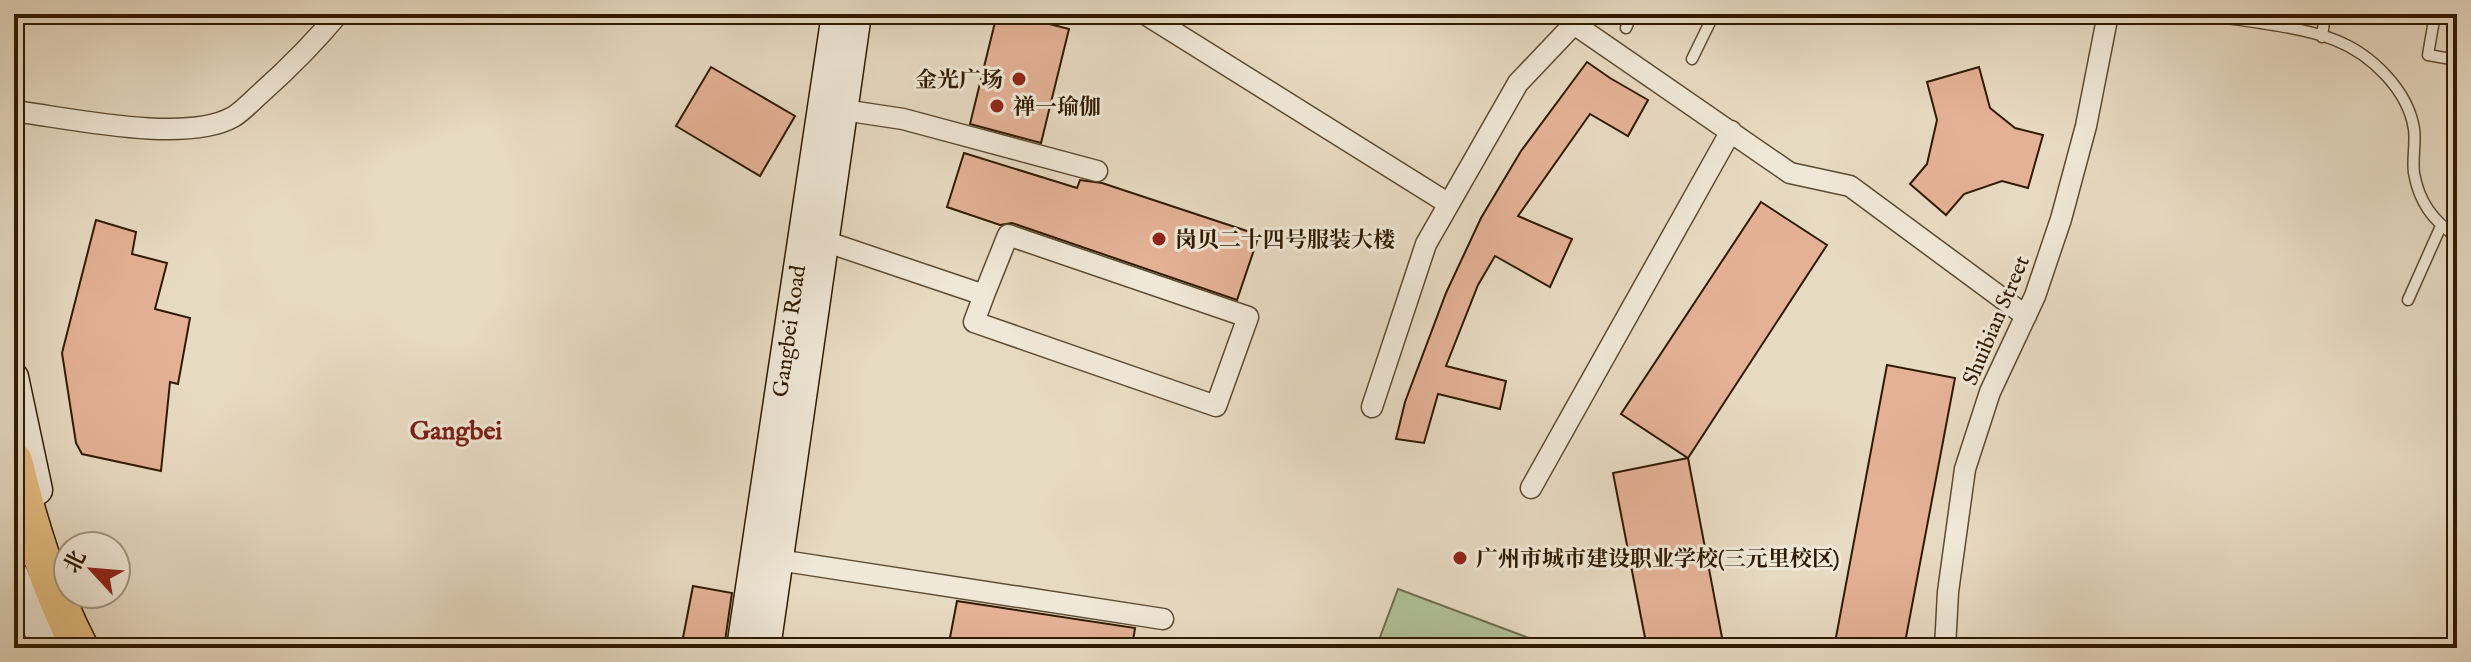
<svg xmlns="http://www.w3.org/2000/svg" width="2471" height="662" viewBox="0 0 2471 662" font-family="'IM FELL English','Noto Serif SC',serif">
	<rect width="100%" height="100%" fill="#e7dac2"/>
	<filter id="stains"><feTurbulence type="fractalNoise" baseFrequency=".0025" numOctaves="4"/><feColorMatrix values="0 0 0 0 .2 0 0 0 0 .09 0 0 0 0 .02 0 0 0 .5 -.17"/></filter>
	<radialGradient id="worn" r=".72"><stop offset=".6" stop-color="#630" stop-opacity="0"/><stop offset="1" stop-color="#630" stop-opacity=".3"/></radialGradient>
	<path fill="#b1c197" stroke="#706e4c" stroke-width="2" d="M1398 589 1529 638 1526 648H1376Z"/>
	<path fill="#e4b196" stroke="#301a00" stroke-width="2" d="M997 14H1010L1069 29 1041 143 970 124Z
		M1587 62 1610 78 1648 100 1628 136 1590 114 1518 216 1572 239 1550 287 1495 256 1478 285 1446 366 1506 381 1500 409 1438 394 1424 443 1396 439 1405 402 1446 293 1481 218 1521 151Z
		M711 67 795 116 760 176 676 126Z
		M1979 67 1990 108 2015 128 2043 135 2028 188 2002 181 1964 194 1946 215 1910 184 1927 164 1937 120 1927 82Z
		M964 153 1077 188 1080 180 1102 183 1259 235 1237 300 1012 223 1000 225 947 207Z
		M1761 202 1827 245 1688 458 1621 414Z
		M96 220 136 232 132 254 167 263 155 309 190 318 178 384 170 382 161 471 82 454 76 443 62 353Z
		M1887 365 1955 378 1904 648H1834Z
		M1688 458 1724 648H1647L1613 473Z
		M693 586 732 593 724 648H681Z
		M957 601 1135 628 1132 648H948Z"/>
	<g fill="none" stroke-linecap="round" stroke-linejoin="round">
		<defs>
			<path id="service" d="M2202 14C2241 21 2300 26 2335 40 2371 54 2408 90 2414 129 2416 144 2412 159 2414 173 2419 202 2433 221 2457 237
				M2435 14 2428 55 2457 60
				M1626 28 1632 14
				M2322 37 2325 14
				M1692 59 1714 14
				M2408 300 2441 226
				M2453 334 2457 323"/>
			<path id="minor" d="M1145 14 1449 204
				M830 108 903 119 1097 171
				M14 111C69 118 185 144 233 117 243 111 252 101 261 93 289 68 314 43 338 14
				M824 241 984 295 1008 235 1248 317 1216 406 974 322 984 295
				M1372 407 1426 244 1518 83 1574 24 1790 173 1850 186 2026 316
				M1531 488 1731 131
				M778 560 1163 619
				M1945 648 1948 592 1965 469 1990 392 2035 296 2061 219 2086 126 2108 14"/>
			<path id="secondary" d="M14 377 38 490
				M14 575 46 648
				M741 648 836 14
				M766 648 857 14"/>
			<path id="motorway" d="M14 461C30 526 49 588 80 648"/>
		</defs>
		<use href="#service" stroke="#5e4a30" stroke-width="13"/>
		<use href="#minor" stroke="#5e4a30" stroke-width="23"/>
		<use href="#secondary" stroke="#301a00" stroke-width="31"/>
		<use href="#motorway" stroke="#301a00" stroke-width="39"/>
		<use href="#service" stroke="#efe7d7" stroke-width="10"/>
		<use href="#minor" stroke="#efe7d7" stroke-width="20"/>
		<use href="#secondary" stroke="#efe7d7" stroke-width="28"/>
		<use href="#motorway" stroke="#e4bd81" stroke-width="36"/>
	</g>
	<g fill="#8f2418" stroke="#efe7d7" stroke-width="3">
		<circle cx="1019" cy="79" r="8"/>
		<circle cx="997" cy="106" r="8"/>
		<circle cx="1159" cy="239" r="8"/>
		<circle cx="1460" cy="558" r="8"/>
	</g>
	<g text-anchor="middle" stroke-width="6" stroke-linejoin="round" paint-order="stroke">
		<g font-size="22" font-weight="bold" fill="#301a00" stroke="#efe7d7" text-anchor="start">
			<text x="1003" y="87" text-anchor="end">金光广场</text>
			<text x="1013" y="114">禅一瑜伽</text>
			<text x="1175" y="247">岗贝二十四号服装大楼</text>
			<text x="1476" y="566">广州市城市建设职业学校(三元里校区)</text>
		</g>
		<g font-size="22" fill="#301a00" stroke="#efe7d7">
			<text transform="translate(1995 320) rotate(-67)" y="8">Shuibian Street</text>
			<text transform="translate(788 331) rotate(-82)" y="8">Gangbei Road</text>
		</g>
		<g font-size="26" font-weight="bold" fill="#7a1f14" stroke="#efe7d7">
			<text x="456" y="439">Gangbei</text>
		</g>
	</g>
	<rect width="2471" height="662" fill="none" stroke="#e7dac2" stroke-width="48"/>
	<rect x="16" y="16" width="2439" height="630" fill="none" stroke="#301a00" stroke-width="4"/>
	<rect x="24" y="24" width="2423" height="614" fill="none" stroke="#301a00" stroke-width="2"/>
	<g transform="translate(92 570) rotate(296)"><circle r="38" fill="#efe7d7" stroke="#a39581" stroke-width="2"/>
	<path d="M0-6L14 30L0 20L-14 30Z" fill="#8f2418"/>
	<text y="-12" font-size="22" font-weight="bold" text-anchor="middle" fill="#301a00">北</text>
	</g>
	<rect width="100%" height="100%" filter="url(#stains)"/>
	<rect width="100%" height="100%" fill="url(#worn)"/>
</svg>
